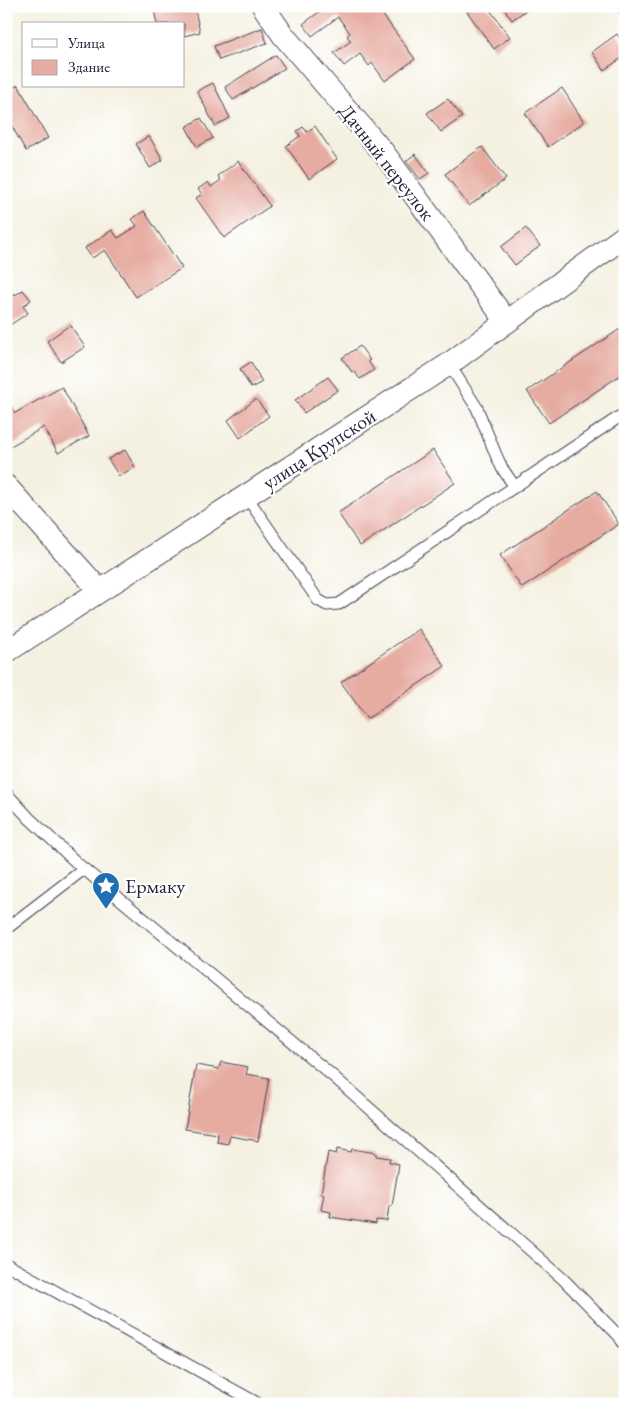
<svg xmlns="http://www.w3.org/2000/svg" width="631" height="1410" viewBox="0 0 631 1410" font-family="'EB Garamond',serif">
	<rect width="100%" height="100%" fill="#fff"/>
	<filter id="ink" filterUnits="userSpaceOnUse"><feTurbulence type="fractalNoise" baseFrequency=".02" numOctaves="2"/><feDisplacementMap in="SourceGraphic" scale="10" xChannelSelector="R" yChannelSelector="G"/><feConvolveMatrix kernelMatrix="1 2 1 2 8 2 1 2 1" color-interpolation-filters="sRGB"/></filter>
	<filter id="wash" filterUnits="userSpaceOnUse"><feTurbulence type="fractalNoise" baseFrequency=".0096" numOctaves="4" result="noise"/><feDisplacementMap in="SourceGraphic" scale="20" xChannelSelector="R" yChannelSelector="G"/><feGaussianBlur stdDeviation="1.12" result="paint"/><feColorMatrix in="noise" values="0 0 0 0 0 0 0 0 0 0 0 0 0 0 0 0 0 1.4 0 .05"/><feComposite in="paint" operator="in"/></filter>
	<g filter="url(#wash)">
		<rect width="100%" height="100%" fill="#f4f1e1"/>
		<g id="blocks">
			<path fill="#e6aca1" d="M153 6H194L200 32 184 36V24H157Z
				M327 6H371L373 9 377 7 415 59 385 81 372 63 369 66 360 54 344 66 334 53 351 41 347 36 350 33 338 17 312 36 303 24Z
				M463 6H487L510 37 494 49Z
				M502 6H532L512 20Z
				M262 28 267 43 219 60 214 46Z
				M617 34 625 46V56L604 70 592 52Z
				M276 55 285 68 233 100 225 87Z
				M213 83 230 118 215 126 197 91Z
				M18 85 48 138 26 151 6 116V92Z
				M562 88 584 122 548 147 525 113Z
				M448 99 462 117 441 132 427 113Z
				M201 118 213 138 197 147 186 127Z
				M315 126 337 159 309 179 286 146 300 136 297 131 303 127 307 132Z
				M149 136 163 160 150 168 136 144Z
				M482 147 506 179 469 206 445 174Z
				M415 154 429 173 420 179 406 161Z
				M238 161 270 206 224 238 196 198 202 194 198 189 208 182 211 187 221 180 218 176Z
				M144 211 182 268 136 297 105 250 92 258 85 248 112 230 118 238 137 226 132 219Z
				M526 228 540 246 515 265 501 247Z
				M23 290 31 300 23 306 28 313 10 325 6 320V299L14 293 15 295Z
				M70 325 85 347 61 362 47 341Z
				M623 327 625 329V372L549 423 527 391Z
				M360 346 370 360 368 361 374 370 360 379 354 371 352 372 342 358Z
				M251 362 262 382 251 388 240 369Z
				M328 377 338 390 304 413 295 400Z
				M62 387 89 436 58 453 44 427 9 447 6 442V397L15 413Z
				M256 399 269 416 240 438 228 420Z
				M125 450 135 467 119 476 108 459Z
				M433 450 455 483 360 546 338 513Z
				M597 491 619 524 522 588 500 555Z
				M419 629 445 666 367 719 341 682Z
				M221 1062 248 1067 246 1074 269 1078 258 1141 230 1136 228 1144 217 1142 218 1134 185 1129 196 1065 219 1069Z
				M337 1149 351 1152 352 1149 376 1153V1156L390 1158 389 1162 399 1164 392 1206H389L387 1221 376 1220V1224L330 1217 331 1212 321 1210 324 1194H321L328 1152 336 1154Z"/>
		</g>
	</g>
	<g filter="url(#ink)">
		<use href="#blocks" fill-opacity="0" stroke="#424154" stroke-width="1"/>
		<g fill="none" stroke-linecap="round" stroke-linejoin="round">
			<defs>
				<path id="service" d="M622 6 625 11
					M449 364 477 408 496 455 502 468 515 487
					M246 496 318 600 327 605 339 604 625 413
					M6 793 29 818 78 864 334 1077 563 1279 619 1336 625 1346
					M6 929 84 869
					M6 1264 259 1404"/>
				<path id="minor" d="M263 6 283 35 383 152 507 322
					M6 486 100 591
					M6 652 449 364 625 236"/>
			</defs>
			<use href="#service" stroke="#424154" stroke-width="13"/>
			<use href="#minor" stroke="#424154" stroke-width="24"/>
			<use href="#service" stroke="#fff" stroke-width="11"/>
			<use href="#minor" stroke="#fff" stroke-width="22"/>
		</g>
	</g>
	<defs>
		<symbol id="sight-pin" viewBox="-11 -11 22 30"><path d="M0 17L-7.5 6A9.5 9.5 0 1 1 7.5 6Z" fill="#1f6fb2" stroke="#fff"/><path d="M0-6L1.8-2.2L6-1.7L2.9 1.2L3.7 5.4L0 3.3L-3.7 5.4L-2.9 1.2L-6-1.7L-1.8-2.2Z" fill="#fff"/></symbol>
	</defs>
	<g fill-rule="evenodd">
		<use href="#sight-pin" x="90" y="870" width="32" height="43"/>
	</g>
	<g text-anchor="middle" stroke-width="4.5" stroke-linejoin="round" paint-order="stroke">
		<g font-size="20" fill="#22223b" stroke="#fff">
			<text transform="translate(387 162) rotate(52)" y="7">Дачный переулок</text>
			<text transform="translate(319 449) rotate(-33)" y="7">улица Крупской</text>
		</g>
		<g font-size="20" fill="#22223b" stroke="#fff" text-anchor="start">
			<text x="125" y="893">Ермаку</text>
		</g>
	</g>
	<rect width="631" height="1410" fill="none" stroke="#fff" stroke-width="25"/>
	<rect x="22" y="22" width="162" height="65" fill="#ffffff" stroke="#a7a7b1"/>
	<rect x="32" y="39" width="25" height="8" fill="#ffffff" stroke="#a7a7b1"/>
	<text x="68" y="48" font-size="15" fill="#22223b">Улица</text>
	<rect x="32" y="60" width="25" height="15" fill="#e6aca1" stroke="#a7a7b1"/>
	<text x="68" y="72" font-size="15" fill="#22223b">Здание</text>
</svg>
